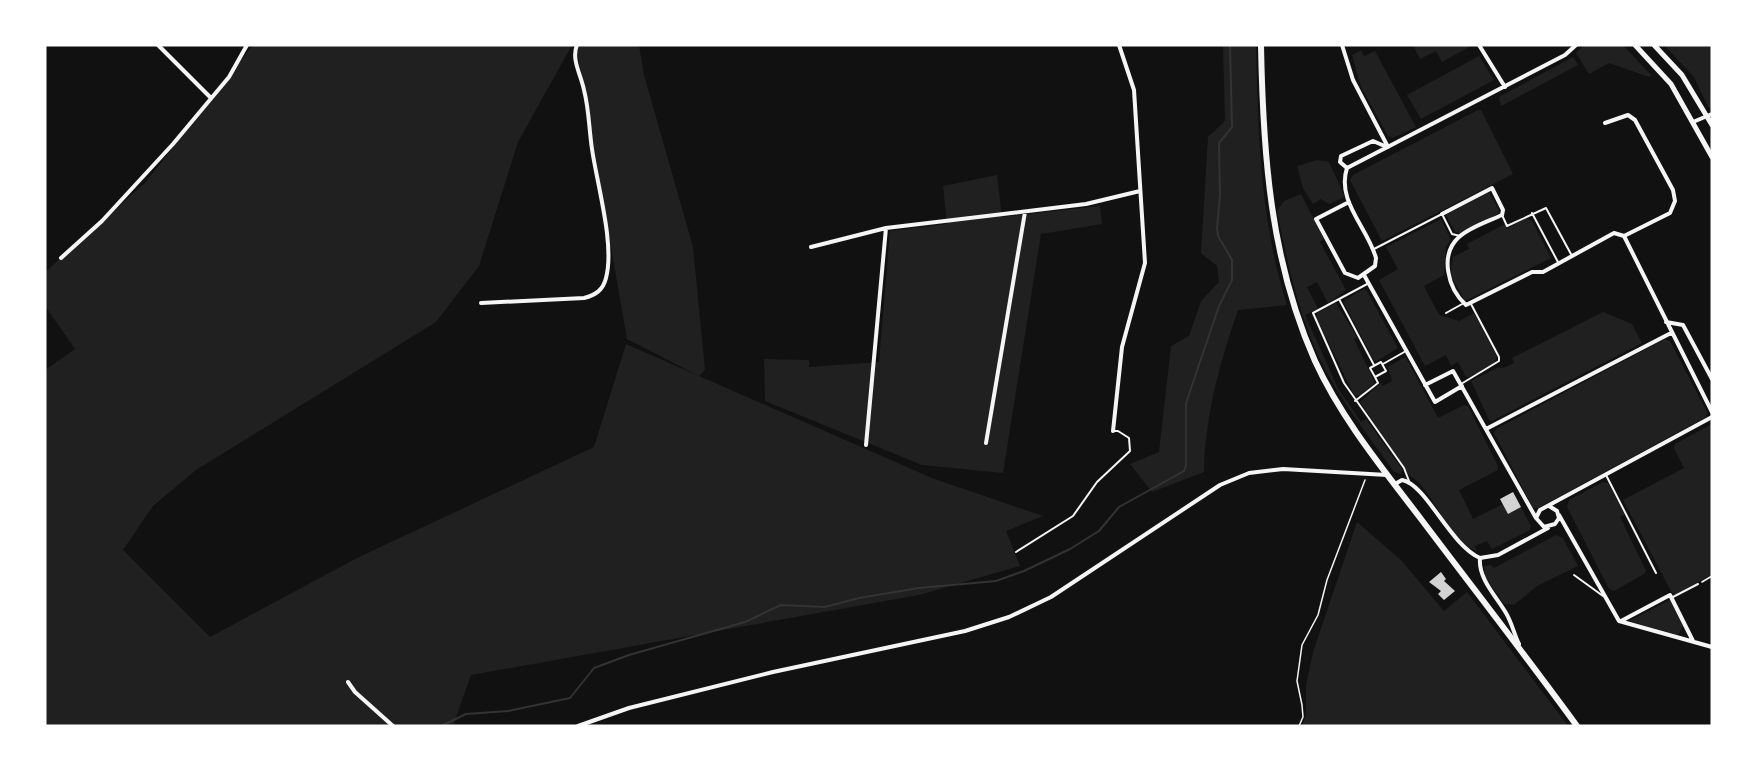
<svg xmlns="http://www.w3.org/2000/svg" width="1757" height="771" viewBox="0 0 1757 771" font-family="'Crimson Pro',serif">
	<rect width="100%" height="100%" fill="#111"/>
	<path fill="#202020" d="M253 45H572L518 142 479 266 436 322 196 470 153 506 123 550 210 637 357 558 594 447 626 344 932 478 1043 516 1006 531 1020 566 919 595 471 675 453 726H45V370L75 349 45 306V272L145 183Z
		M580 45H639L644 75 693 247 705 370 699 376 627 339 577 51Z
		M1223 45H1256C1258 133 1260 220 1287 305L1238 310C1220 363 1205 415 1204 472L1152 492 1130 464 1159 452 1171 346 1189 336 1201 301 1219 282 1217 266 1201 253 1208 137 1225 121Z
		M1413 45H1468L1469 47 1442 62 1436 51 1420 59Z
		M1584 45H1623L1651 75 1649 77 1609 63 1589 74 1576 53Z
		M1664 45H1712V109L1708 107 1694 77Z
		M1361 50 1364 56 1375 51 1416 127 1393 138 1388 136 1361 87 1352 55Z
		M1479 56 1494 80 1421 119 1407 95Z
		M1573 57 1578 65 1501 106 1499 97Z
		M1478 110H1481L1513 174 1382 241 1350 180 1353 175Z
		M1317 160 1329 162 1345 197 1329 204 1321 199 1313 204 1303 188 1297 166Z
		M997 175 1002 217 1100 206 1102 224 1041 234 1003 473 922 465 765 401 764 359 809 360V367L879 362 890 231 947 224 943 186Z
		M1489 192 1499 210 1498 214 1461 234 1455 232 1446 215Z
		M1301 194 1324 239 1320 242 1346 290 1328 303 1317 282 1307 287 1318 309 1305 315 1338 388 1361 422 1366 419 1402 469 1401 474 1394 472C1371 439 1346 408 1327 373 1300 322 1288 266 1277 211L1284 201Z
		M1526 218 1532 221 1551 258 1465 301 1450 274 1453 257 1469 249 1467 244 1505 224 1508 228Z
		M1441 219 1451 240 1446 246 1444 275 1424 286 1439 315 1459 321 1474 313 1497 357 1494 364 1469 377H1466L1458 362 1451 366 1446 355 1425 366 1379 280 1398 269 1386 247Z
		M1364 289 1367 291 1398 348 1377 361H1374L1344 303 1345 300Z
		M1336 303 1357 337 1354 339 1375 383 1359 396 1354 395 1316 317 1317 313Z
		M1603 312 1632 324 1642 343 1492 421 1489 420 1471 381 1499 367 1503 368 1514 363 1512 358Z
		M1665 339 1670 341 1707 412 1706 417 1538 508H1533L1494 433 1496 429Z
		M1403 358H1406L1438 418 1464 405 1468 406 1498 466V470L1459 490 1473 519 1503 504 1521 507 1531 526 1530 530 1492 549 1487 541 1475 546 1477 551C1455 545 1435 500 1419 483 1416 479 1411 477 1408 474L1360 402 1381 383 1383 386 1392 381 1388 367Z
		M1712 424V575L1676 594 1672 593 1623 500 1684 468 1674 448 1675 444Z
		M1603 482 1608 483 1625 515 1620 517 1646 571 1644 574 1614 591 1609 589 1567 507 1569 500Z
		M1357 522 1401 560 1444 611 1467 592 1568 726H1302L1306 715V685L1313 652Z
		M1556 535 1563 538 1578 566 1537 586 1514 605 1504 604 1485 577 1484 566 1491 565 1494 568Z
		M1670 600 1683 626 1678 635 1629 621Z"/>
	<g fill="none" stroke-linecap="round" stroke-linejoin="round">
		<path stroke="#333" stroke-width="2" d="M441 726 466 714 508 711 570 698 594 668 629 655 745 622 781 605 825 607 859 598 919 588 996 581 1024 571 1070 549 1099 531 1119 507 1184 471 1186 465V403L1219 306 1232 280V260L1218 236 1217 228 1220 195 1219 143 1232 127 1230 45"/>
	</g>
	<path fill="#d3d3d3" d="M1513 492 1521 507 1508 514 1500 499Z
		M1441 572 1446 579 1444 581 1455 591 1444 600 1438 594 1441 591 1429 582Z"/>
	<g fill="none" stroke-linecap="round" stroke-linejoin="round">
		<path stroke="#f5f5f5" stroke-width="1.5" d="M1702 582 1712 576
			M1299 726 1303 717 1302 705 1297 681 1302 645 1318 615 1327 580 1365 480"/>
		<path stroke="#f5f5f5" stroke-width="2" d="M1532 213 1559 264
			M1502 215 1507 226 1546 208 1572 256
			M1374 249 1442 214 1452 234 1460 236
			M1369 283 1313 313 1344 383 1404 468 1409 481
			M1339 299 1374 365
			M1446 313 1464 303
			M1381 362 1386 371 1375 377 1370 368Z
			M1383 364 1406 351
			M1461 384 1499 361V357L1471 304
			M1355 401 1378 383 1375 377
			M1606 475 1656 573
			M1016 552 1073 516 1097 482 1130 451 1129 438 1118 431H1113
			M1574 575 1603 596
			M1671 598 1698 584"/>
		<path stroke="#f5f5f5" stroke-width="4" d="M158 45 210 97
			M1342 45 1353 80 1388 147
			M1479 45 1505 87
			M1693 122 1712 114
			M1605 123 1628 115 1635 120 1673 190 1675 201 1670 213 1624 236
			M1347 168 1565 55 1576 45
			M1347 168C1336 201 1368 228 1376 258L1375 266 1358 278 1345 273 1316 219 1349 202
			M1347 168 1340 162 1341 156 1373 141 1387 147
			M1442 214 1492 188 1503 210 1502 215C1489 221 1470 227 1459 237 1439 255 1448 289 1466 305L1532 272H1543L1614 233 1624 236
			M1624 236 1712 412
			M811 247 886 228 1086 204 1140 191
			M61 258 102 221 173 144 229 77 247 45
			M1364 275 1435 402 1462 386
			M481 303 584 298C596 295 603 290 606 278 615 245 597 184 592 149 589 129 589 109 584 90 581 75 571 59 577 45
			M1666 322 1683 325 1712 379
			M1425 385 1453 371 1536 518
			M1486 429 1671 333
			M1113 431 1122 347 1145 263 1134 90 1119 45
			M986 443 1025 212
			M866 445 886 228
			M1395 484 1402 480C1426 484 1450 545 1480 558L1498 555 1548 528
			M1549 506 1557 511 1559 518 1555 524 1544 527 1536 518 1540 510 1712 417
			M1559 515 1619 621 1712 647
			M1480 558C1478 579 1497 597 1506 613 1512 623 1514 634 1519 644
			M1621 621 1670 595 1693 641
			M348 682 355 692 393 726
			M578 726 629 708 773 672 965 631 1009 617 1051 597 1220 485 1249 473 1283 469 1387 475"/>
		<path stroke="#f5f5f5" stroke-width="5" d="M1635 45 1671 84 1712 157
			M1654 45 1682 75 1712 125"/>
		<path stroke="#f5f5f5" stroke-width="6" d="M1261 45C1263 153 1270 260 1315 361 1341 418 1383 469 1421 519 1473 588 1526 656 1577 726"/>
	</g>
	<rect width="1757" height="771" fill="none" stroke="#ffffff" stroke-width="93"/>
</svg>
